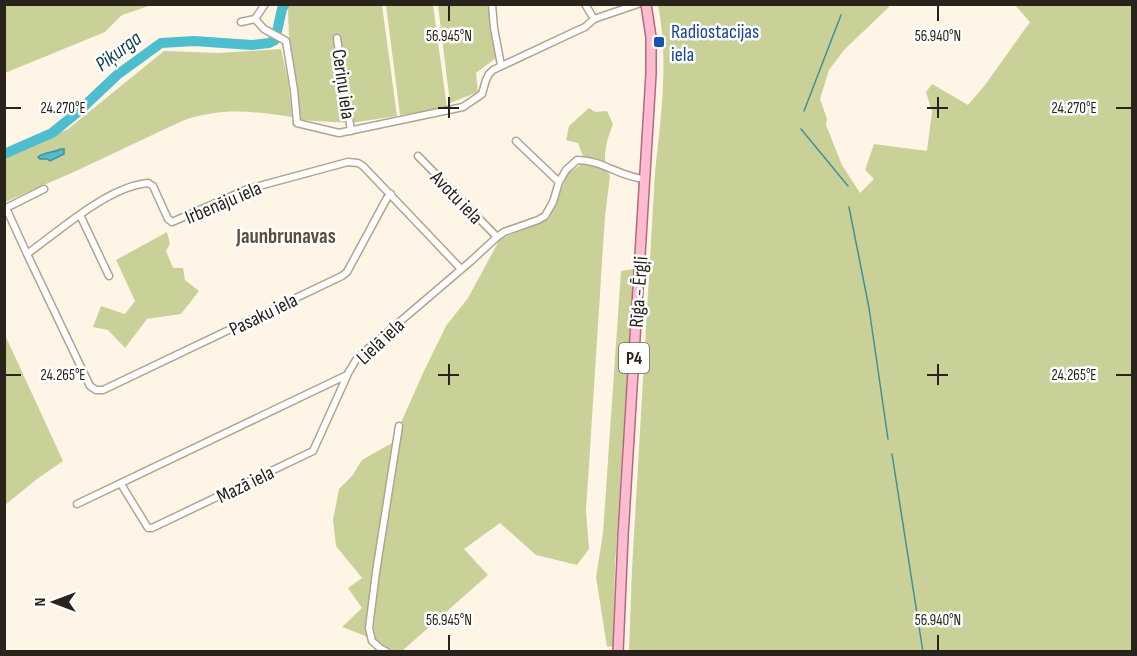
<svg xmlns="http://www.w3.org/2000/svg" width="1137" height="656" viewBox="0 0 1137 656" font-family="'Sofia Sans Condensed',sans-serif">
	<rect width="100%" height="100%" fill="#fef5e7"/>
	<path fill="#c9d199" d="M5 4H152V5L122 15 105 32 5 73Z
		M291 4 382 5 397 116 351 123 299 120 289 38 288 9Z
		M386 5H433L447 108 400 115Z
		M438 5H488L496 58 476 73 478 92 450 103Z
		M658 5H891L844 50 829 70 820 99 827 119 826 125 842 165 860 193 874 179 865 170 874 144 927 151 932 112 926 92 932 84 968 105 985 85 1030 22 1015 5H1132V651H629L632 569 655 172C661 117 669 60 658 5Z
		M281 49 288 80 292 117C253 111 220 107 182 121L76 171 5 202 4 159 68 129 164 51 219 53Z
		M589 108 595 112 607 111 613 124C607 140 600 160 610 176L605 216 586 511 589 549 577 565 536 555 500 523 464 549 488 575 402 651 386 649 363 635 342 627 362 608 348 588 362 578 336 546 333 520 339 489 352 476 362 460 392 443 423 373 446 326 468 298 500 239 549 219 568 173 585 162 578 143 566 140 569 126Z
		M167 232 170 244 166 251 173 268H183L185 280 199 291 181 314 147 319 125 348 108 330 93 327 101 306 125 314 135 301 116 260Z
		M634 269 615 565 613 646 607 647 596 577 603 533 621 271Z
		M5 335 63 461 37 479 5 505Z"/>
	<path fill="#4cbece" stroke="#429098" stroke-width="1.5" d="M61 149H64V154L50 161 47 159H40L38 157C45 151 54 153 61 149Z"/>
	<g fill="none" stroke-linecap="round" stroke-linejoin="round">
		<path stroke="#429098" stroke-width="1.5" d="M804 111 841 15
			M801 129 848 186
			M849 207 869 308 888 439
			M892 454 923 652"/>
		<path stroke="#4cbece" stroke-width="10" d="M4 154 52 133 79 111 117 75 161 43 194 41 252 45 269 43 275 40 282 9 285 4"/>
		<defs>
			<path id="minor" d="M492 4 494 28 501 65
				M585 4 594 19 638 4
				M255 19 264 29 286 41 294 90 297 123 339 133 463 107 482 94 486 80 489 74 493 70 574 32 585 27 594 19
				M241 22 255 19 265 4
				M337 38 351 131
				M516 141 559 182
				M418 156 497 237
				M391 194 387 198 347 272 342 276 103 390H96L90 386 27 254C59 231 109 186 148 183L153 186 168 219 172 222 248 189 348 162 358 163 363 166 461 269
				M80 215 109 276
				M27 254 6 208 44 189
				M121 484 148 528H152L313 451 347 376
				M77 504 347 375 356 360 362 354 471 261 497 237 504 232 538 220 545 216 553 202 559 182 566 170 577 160C603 160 619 177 645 179
				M387 652 381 649 372 641 369 628 376 572 399 426"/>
			<path id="primary" d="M618 652 623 536 651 74V37L646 4"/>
		</defs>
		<use href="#minor" stroke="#b2a38e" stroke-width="9"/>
		<use href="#primary" stroke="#b3697d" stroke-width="12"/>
		<use href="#minor" stroke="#fff" stroke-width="6"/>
		<use href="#primary" stroke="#febcd1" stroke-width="9"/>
	</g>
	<path fill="none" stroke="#29231b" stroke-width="2" d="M449 6V21M938 6V21M449 97V118M938 97V118M6 108H21M438 108H459M927 108H948M1116 108H1131M449 364V385M938 364V385M6 375H21M438 375H459M927 375H948M1116 375H1131M449 635V650M938 635V650"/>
	<rect fill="#1a4fb4" stroke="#fff" stroke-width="2" x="653" y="36" width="12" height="12" rx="3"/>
	<g text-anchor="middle" stroke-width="5" stroke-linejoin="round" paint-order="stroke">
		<rect fill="#fff" stroke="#69655f" stroke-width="1.5" x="619" y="343" width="30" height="30" rx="4.5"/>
		<g font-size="18" font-weight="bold" fill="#29231b">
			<text x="634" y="364">P4</text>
		</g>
		<g font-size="20" fill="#164399" stroke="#fff" text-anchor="start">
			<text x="671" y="38">Radiostacijas<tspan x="671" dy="23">iela</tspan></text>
		</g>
		<g font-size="20" fill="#29231b" stroke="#fff">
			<text transform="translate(344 84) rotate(82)" y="7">Ceriņu iela</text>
			<text transform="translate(457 197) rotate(46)" y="7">Avotu iela</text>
			<text transform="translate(223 202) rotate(-23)" y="7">Irbenāju iela</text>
			<text transform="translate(638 292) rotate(-86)" y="7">Rīga - Ērgļi</text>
			<text transform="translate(263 314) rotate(-26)" y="7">Pasaku iela</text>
			<text transform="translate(380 341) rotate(-43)" y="7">Lielā iela</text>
			<text transform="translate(245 484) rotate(-26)" y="7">Mazā iela</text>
		</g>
		<g font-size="21" font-style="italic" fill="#10444b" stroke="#fff">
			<text transform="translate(118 51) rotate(-37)" y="7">Piķurga</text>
		</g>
		<g font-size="21" font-weight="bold" fill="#5a4d3a" stroke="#fff">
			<text x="286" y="243">Jaunbrunavas</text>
		</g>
	</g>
	<g font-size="15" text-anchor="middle" fill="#29231b" stroke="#fff" stroke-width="5" stroke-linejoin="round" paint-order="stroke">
		<text x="449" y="41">56.945°N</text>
		<text x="938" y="41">56.940°N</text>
		<text x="1074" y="113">24.270°E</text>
		<text x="63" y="113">24.270°E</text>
		<text x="1074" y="380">24.265°E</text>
		<text x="63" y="380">24.265°E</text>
		<text x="449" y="625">56.945°N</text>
		<text x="938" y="625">56.940°N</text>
	</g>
	<rect width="1137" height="656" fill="none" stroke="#29231b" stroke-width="12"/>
	<g transform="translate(54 602) rotate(270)" stroke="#ffffff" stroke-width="4.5" paint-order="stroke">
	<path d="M0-4.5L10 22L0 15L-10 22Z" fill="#29231b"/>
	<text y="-9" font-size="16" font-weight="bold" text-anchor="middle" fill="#29231b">N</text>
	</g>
</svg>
